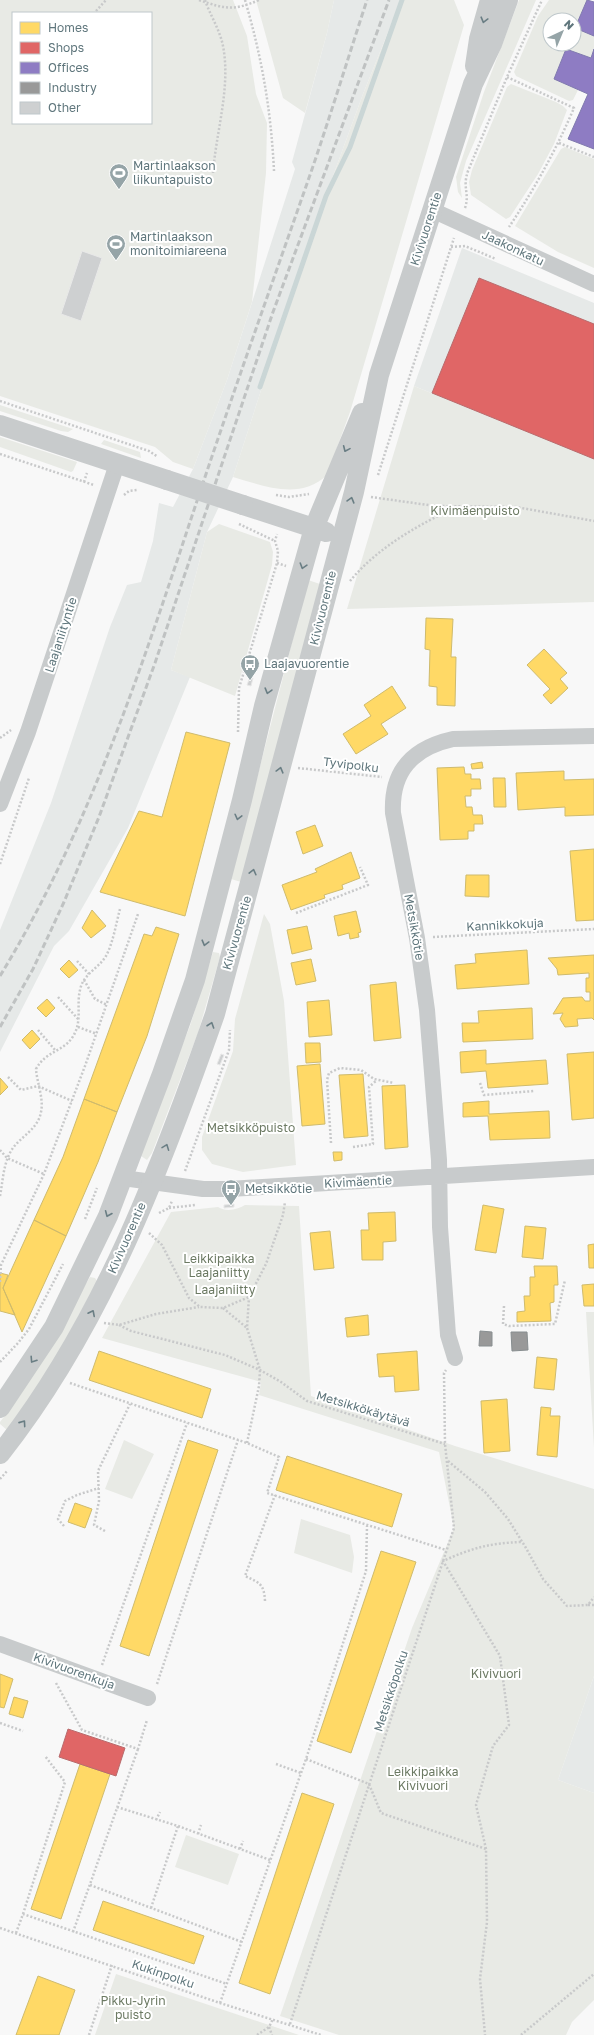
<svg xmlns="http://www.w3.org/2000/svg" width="594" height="2035" viewBox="0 0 594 2035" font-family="'Golos Text',sans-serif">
	<rect width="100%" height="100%" fill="#f8f8f8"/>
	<path fill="#e6e9e8" d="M334 0H401L363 94 311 236 233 477 207 532 171 670 190 677 128 828 69 931 54 946 0 1052V930L51 803 110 627 127 585 141 582 153 541 159 503 173 507 193 469 227 380 295 169 292 162 327 33Z
		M462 248 594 303V459L414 386Z
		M594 1676V1793L558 1780Z"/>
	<path fill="#e8eae5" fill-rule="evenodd" d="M0 0H233L247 36 256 94 267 123 266 173 252 302 227 380 193 469 173 462 155 447 0 396ZM13 13H151V123H13Z
		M256 0H334L327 33 305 113 283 98Z
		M401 0H454L464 25 350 412 327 475C300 501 264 486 233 477L311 236 363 94Z
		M519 0H536L466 161 460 183 462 198 458 192 456 177 484 92Z
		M549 0H587L575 28 594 36V49L591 58 566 49 554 79 578 90 573 100 569 101 516 76 514 72 538 16ZM550 20H574V44H550Z
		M511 84 556 102 563 106 567 110 554 144 538 174 510 217 506 219 471 195 469 182 472 170 507 87Z
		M565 147 594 159V268L558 252 515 226 561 149Z
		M414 386 594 459V602L347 609Z
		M0 405 73 429 68 432 61 431 0 411Z
		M0 437 77 462 73 471 71 472 0 447Z
		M104 440 140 452 141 458 101 444Z
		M219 524 270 542 273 552 272 565 235 696 171 670 207 532Z
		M308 580 320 584 241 882 231 879Z
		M264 914 270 924 284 1001 296 1165 243 1172 212 1164 202 1150V1137L233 1051 235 1019Z
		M213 952 219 953 220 957 198 1033 152 1153 147 1160 141 1156V1147L190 1026Z
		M245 1205 299 1206 311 1396 455 1446 594 1489V1676L558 1780 594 1793V2000L572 2022 566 2035H339L280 2016 412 1628 454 1528 439 1452 259 1395 261 1382 102 1338 171 1212 218 1207C226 1212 237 1210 245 1205Z
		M90 1277 95 1278 97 1281 52 1366 7 1430 0 1424V1422L19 1397Z
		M586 1312H594V1448Z
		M124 1440 154 1454 132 1499 105 1489Z
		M301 1519 350 1535 354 1557 352 1573 294 1553Z
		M186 1835 239 1854 228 1885 175 1867Z
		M116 1974 299 2035H95Z"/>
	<path fill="#ffd966" stroke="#cfbb6d" d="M426 618 453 619 451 657H456L455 706 437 705V687L429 686 430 650 425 649Z
		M544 649 567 673 560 679 568 688 551 704 543 695 550 689 527 665Z
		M392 686 406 708 381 724 388 734 356 754 343 734 371 716 364 705Z
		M186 732 230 743 185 916 100 892 139 811 162 817Z
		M482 762 483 768 472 769 471 764Z
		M464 767 465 774H471V779H480L481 789H471V796H465L466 807H472L473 815H482L483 824H474V831H468V839L440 840 437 768Z
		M564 771V780L594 779V815L565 816V807L518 810 516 773Z
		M493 778H505L506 807H494Z
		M315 825 323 846 303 854 296 832Z
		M594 849V920L576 921 570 851Z
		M351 852 360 878 342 885 343 889 324 895 325 898 291 910 282 885 317 872 315 869Z
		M466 875H489V897L465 896Z
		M92 910 106 926 91 938 82 928Z
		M356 911 361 932 358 933 359 937 350 939 349 933 338 936 334 916Z
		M307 926 312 949 292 954 287 930Z
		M156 927 179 934 147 1036 117 1112 84 1099 144 934 152 936Z
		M527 950 529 984 457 989 455 965 476 963 475 954Z
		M594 955V1020L592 1018 577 1019 578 1026 565 1027 560 1019 563 1013 553 1014 563 998 582 997 585 1001H590V992H586V978H589V973L558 975 557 969 548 958Z
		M311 959 316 981 296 985 291 963Z
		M69 960 78 970 69 978 60 969Z
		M396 982 401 1038 374 1041 370 985Z
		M47 999 55 1008 46 1017 37 1008Z
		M329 1000 332 1035 309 1037 307 1002Z
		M532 1008 533 1039 463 1042 462 1023H479L478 1011Z
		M32 1030 40 1039 30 1049 22 1040Z
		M305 1043H320L321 1062 306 1063Z
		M486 1050V1064L546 1060 548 1084 488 1088 486 1071 461 1073 460 1052Z
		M594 1052V1118L572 1120 567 1054Z
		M320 1064 325 1124 302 1126 297 1066Z
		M363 1074 368 1136 344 1138 339 1075Z
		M0 1078 8 1087 0 1095Z
		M405 1085 408 1147 385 1149 382 1086Z
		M84 1099 117 1112 98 1162 66 1236 34 1220 63 1157Z
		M489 1101V1114L549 1111 550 1138 490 1140 488 1116 463 1117V1103Z
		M333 1152H342V1160L334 1161Z
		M483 1205 504 1209 496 1253 475 1250Z
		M395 1212 396 1241 383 1242V1260H362L361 1230H369L368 1213Z
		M34 1220 66 1236 22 1332 3 1288Z
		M525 1226 546 1228 543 1259 522 1257Z
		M330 1231 334 1268 314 1270 310 1233Z
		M594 1244V1268H589L588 1245Z
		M534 1266H557L558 1285H554V1302L550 1303 551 1321 517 1322V1312L525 1311 524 1296H530V1277H535Z
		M0 1273 8 1275 3 1288 15 1315 0 1311Z
		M594 1284V1306H584L582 1285Z
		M368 1315 369 1335 347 1337 345 1318Z
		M99 1351 211 1389 202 1418 89 1380Z
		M417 1351 419 1390 395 1392 394 1376 379 1377 377 1354Z
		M537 1357 557 1359 554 1390 534 1388Z
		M507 1399 510 1451 484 1453 481 1401Z
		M541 1407 551 1408 550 1416H560L557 1457 537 1455Z
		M188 1440 218 1450 149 1656 120 1646Z
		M287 1456 402 1494 392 1527 276 1490Z
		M75 1503 92 1509 85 1528 68 1522Z
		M381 1551 416 1562 351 1753 317 1741Z
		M0 1674 13 1679 4 1708 0 1707Z
		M14 1697 28 1701 23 1718 9 1714Z
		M80 1764 110 1774 61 1919 31 1909Z
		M302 1793 334 1804 270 1994 239 1983Z
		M103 1901 204 1936 194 1964 93 1930Z
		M38 1976 75 1990 59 2035H16Z"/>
	<path fill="#e06666" stroke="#b96b6d" d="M479 278 594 324V459L432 393Z
		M68 1729 125 1748 116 1776 59 1757Z"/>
	<path fill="#8e7cc3" stroke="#807aae" d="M587 0 594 2V36L575 28Z
		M566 49 591 58 594 49V149L568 139 588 94 554 79Z"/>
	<path fill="#999" stroke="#888e90" d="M480 1331 492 1332V1346H479Z
		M511 1332H527L528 1350 512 1351Z"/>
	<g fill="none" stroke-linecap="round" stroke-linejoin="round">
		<path stroke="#cad6d6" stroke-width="5" d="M260 387 326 196 350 147 402 0"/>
	</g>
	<path fill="#ced0d1" stroke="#e8e8e8" d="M82 251 102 258 81 321 61 314Z
		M250 677 253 678 251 686 247 685Z
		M221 1054 224 1055 220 1065 217 1064Z
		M234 1204V1207L224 1208V1205Z"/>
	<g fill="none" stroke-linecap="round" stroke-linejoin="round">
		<path stroke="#c8c9ca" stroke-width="2.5" stroke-dasharray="2 2" stroke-linecap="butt" d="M199 0C225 9 234 11 259 0
			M205 0C210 15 220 30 223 46 231 87 216 132 213 173
			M245 0C262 58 271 110 274 171
			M96 11 106 0
			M507 77 574 108C556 150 535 188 509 227
			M559 143 594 157
			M465 208C470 193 462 188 468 171L507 77 542 0
			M451 247 465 246 496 259
			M0 401 149 451 158 457
			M0 454 94 485
			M378 475 454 238
			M84 482 87 473
			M124 495 129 491 137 490
			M276 495 289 497 309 494
			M371 497 435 506 516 507 594 521
			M239 524 275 541
			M277 563 286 566
			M350 581C377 548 419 524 457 507
			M238 732 239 688 277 563 278 551 275 541 277 534
			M0 738 11 730
			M298 768 382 777
			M0 864 29 778
			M296 913 368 885 360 867
			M433 937 594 929
			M77 961 89 974
			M84 980 95 999 107 1005
			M58 997 79 1020
			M78 1027 97 1034
			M38 1030 55 1050
			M8 1077 21 1090 38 1086 72 1101
			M480 1083 484 1095 534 1091
			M331 1143 327 1080 329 1073 340 1068 361 1070 374 1079 394 1083
			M353 1147 373 1144 369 1087 377 1080
			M0 1150 7 1158 44 1174
			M185 1171 229 1050 230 1030
			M0 1196C3 1181 3 1165 11 1151 19 1137 38 1130 41 1112 44 1099 37 1083 36 1069 46 1051 62 1052 72 1038 83 1022 76 1007 80 990 83 974 98 969 106 956 113 943 116 924 120 909
			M169 1208 195 1205
			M159 1213 169 1208 172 1201
			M85 1219 97 1188
			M149 1233 162 1245 189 1298 200 1307 223 1308 249 1297
			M0 1282 1 1265 44 1174 85 1066 138 914
			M504 1306 503 1324 509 1326 555 1324 565 1280
			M223 1308 247 1328
			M104 1323 119 1325 156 1314 199 1307
			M119 1325 131 1331 225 1355 260 1370 281 1382 307 1401 445 1444
			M0 1362 18 1343 29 1329 63 1264
			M70 1383 247 1443 279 1457 267 1493 446 1550
			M247 1443 259 1386 260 1370 247 1328 249 1297 266 1264 283 1215 285 1202
			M448 1461 485 1492 508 1519 526 1548 543 1579 567 1606 588 1605 594 1597
			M0 1479 8 1470
			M64 1526 58 1519 65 1501 77 1495 99 1488
			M105 1531 94 1525 99 1501 98 1471 130 1404
			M265 1601C264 1584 260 1583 245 1576L275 1495
			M588 1605H594
			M102 1665 187 1423
			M56 1683 82 1730 138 1749 147 1720
			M157 1684 238 1440
			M0 1723 23 1731
			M306 1759 369 1784 381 1813 486 1849 487 1922 480 1979 485 2035
			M276 1764 301 1773
			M117 1807 178 1826 270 1860
			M156 1820 160 1812
			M198 1834 201 1825
			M240 1849 243 1841
			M486 1849 476 1805 493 1746 509 1725 500 1656 443 1561C472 1548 490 1543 522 1542
			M90 1885 242 1942
			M151 1908 178 1826
			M23 1914 65 1782 45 1756
			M0 1928 220 2003 321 2035
			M73 1932 138 1749
			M16 1933 23 1914 227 1984
			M220 2003 306 1759 366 1571 367 1526
			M290 2024 454 1528 445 1444 444 1373 446 1370
			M269 2027 272 2035
			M89 2035 112 1965
			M257 2035 269 2027 273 2019
			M521 2035 594 1974"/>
		<path stroke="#c8cbcc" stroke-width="16" d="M432 210 594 284
			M0 804 28 732 117 464
			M123 1178 203 1189H229L594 1167
			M455 1358 448 1335 440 1227 439 1160 427 1010 417 938 393 813C391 771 413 748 453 739L594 736
			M0 1644 148 1698"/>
		<path stroke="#c8cbcc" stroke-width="20" d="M475 66 479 39 490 0
			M0 425 167 480
			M243 505 326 532
			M0 1408 54 1327 108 1216 162 1074 195 980 242 800 264 706 314 528 362 413
			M0 1454C102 1325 161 1168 215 1014L354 492 379 375 473 84 492 44 508 0"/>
		<path stroke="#bfc2c2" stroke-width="3" stroke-dasharray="6 3" stroke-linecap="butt" d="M0 976C94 822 148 647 205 477 239 376 275 275 310 175 330 117 348 58 367 0
			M0 1027 33 969 64 902 99 817 155 663 273 312 389 0"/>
		<path stroke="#c8cbcc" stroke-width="20" d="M167 480 243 505"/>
	</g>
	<defs><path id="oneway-chevron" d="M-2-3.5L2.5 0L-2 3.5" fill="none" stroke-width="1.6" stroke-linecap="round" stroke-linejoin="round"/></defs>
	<g stroke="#6a7e84">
		<use href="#oneway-chevron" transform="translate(484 20) rotate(105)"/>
		<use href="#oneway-chevron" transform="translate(346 449) rotate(114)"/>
		<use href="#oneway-chevron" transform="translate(351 500) rotate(-74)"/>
		<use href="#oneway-chevron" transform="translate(303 566) rotate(107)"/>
		<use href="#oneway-chevron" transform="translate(268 691) rotate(106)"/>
		<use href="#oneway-chevron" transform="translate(280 770) rotate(-75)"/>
		<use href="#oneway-chevron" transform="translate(238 817) rotate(104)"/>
		<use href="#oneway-chevron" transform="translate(253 872) rotate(-76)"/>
		<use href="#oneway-chevron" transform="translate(205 943) rotate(105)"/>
		<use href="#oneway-chevron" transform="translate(211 1025) rotate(-71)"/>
		<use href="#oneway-chevron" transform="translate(166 1147) rotate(-69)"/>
		<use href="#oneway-chevron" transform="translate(108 1214) rotate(113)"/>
		<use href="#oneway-chevron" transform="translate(92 1313) rotate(-63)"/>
		<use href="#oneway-chevron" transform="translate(33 1360) rotate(123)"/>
		<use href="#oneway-chevron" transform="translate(23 1423) rotate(-55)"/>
	</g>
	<defs>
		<symbol id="stadium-pin" viewBox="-11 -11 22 30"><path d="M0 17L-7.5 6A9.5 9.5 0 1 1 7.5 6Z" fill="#95a4a7" stroke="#fff"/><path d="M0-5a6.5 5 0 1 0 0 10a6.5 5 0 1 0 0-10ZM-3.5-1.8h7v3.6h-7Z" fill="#fff"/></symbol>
		<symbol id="bus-pin" viewBox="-11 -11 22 30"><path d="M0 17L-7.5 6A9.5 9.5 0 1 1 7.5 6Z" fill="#95a4a7" stroke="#fff"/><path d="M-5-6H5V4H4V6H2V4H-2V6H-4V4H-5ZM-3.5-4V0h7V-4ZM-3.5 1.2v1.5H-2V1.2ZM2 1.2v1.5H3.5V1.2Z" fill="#fff"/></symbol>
	</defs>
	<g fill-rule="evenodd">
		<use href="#stadium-pin" x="108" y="162" width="22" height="30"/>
		<use href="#stadium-pin" x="105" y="233" width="22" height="30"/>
		<use href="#bus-pin" x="239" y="653" width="22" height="30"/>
		<use href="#bus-pin" x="220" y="1178" width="22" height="30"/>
	</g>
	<g text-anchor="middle" stroke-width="4" stroke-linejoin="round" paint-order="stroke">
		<g font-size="12" fill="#5f767c" stroke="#fff" text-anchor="start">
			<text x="133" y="170">Martinlaakson<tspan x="133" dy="14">liikuntapuisto</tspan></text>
			<text x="130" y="241">Martinlaakson<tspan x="130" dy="14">monitoimiareena</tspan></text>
			<text x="264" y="668">Laajavuorentie</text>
			<text x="245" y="1193">Metsikkötie</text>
		</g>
		<g font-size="12" fill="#5f767c" stroke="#fff">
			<text transform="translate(426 229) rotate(-72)" y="4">Kivivuorentie</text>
			<text transform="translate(513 248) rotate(25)" y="4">Jaakonkatu</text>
			<text transform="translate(323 608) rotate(-76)" y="4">Kivivuorentie</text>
			<text transform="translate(61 635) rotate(-72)" y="4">Laajaniityntie</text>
			<text transform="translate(351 765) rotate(7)" y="4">Tyvipolku</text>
			<text transform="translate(505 925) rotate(-3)" y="4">Kannikkokuja</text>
			<text transform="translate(414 927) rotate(80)" y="4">Metsikkötie</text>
			<text transform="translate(237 933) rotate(-74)" y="4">Kivivuorentie</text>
			<text transform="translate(358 1182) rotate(-3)" y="4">Kivimäentie</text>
			<text transform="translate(127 1238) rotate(-66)" y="4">Kivivuorentie</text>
			<text transform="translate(363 1409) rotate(17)" y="4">Metsikkökäytävä</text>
			<text transform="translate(74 1671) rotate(20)" y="4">Kivivuorenkuja</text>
			<text transform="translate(391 1691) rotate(-72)" y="4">Metsikköpolku</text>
			<text transform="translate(163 1974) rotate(19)" y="4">Kukinpolku</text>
		</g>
		<g font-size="12" fill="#6c7a63" stroke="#fff">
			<text x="475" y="515">Kivimäenpuisto</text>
			<text x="251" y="1132">Metsikköpuisto</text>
			<text x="219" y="1263">Leikkipaikka<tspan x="219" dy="14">Laajaniitty</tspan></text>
			<text x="225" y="1294">Laajaniitty</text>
			<text x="496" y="1678">Kivivuori</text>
			<text x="423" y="1776">Leikkipaikka<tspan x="423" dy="14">Kivivuori</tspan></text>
			<text x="133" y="2005">Pikku-Jyrin<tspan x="133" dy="14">puisto</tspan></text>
		</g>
	</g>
	<rect x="12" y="12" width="140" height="112" fill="#ffffff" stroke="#bfc8cb"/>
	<rect x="20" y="22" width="20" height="12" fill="#ffd966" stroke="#bfc8cb"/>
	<text x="48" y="32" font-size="12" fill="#5f767c">Homes</text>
	<rect x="20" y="42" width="20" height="12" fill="#e06666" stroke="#bfc8cb"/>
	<text x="48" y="52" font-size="12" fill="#5f767c">Shops</text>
	<rect x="20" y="62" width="20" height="12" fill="#8e7cc3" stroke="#bfc8cb"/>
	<text x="48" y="72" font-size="12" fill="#5f767c">Offices</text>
	<rect x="20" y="82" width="20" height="12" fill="#999999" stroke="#bfc8cb"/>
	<text x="48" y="92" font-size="12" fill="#5f767c">Industry</text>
	<rect x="20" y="102" width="20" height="12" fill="#ced0d1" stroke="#bfc8cb"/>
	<text x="48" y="112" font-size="12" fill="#5f767c">Other</text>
	<g transform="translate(562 32) rotate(44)"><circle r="19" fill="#ffffff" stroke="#bfc8cb"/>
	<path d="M0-3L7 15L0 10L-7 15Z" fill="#95a4a7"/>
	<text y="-6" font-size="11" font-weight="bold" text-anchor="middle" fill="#5f767c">N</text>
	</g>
</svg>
